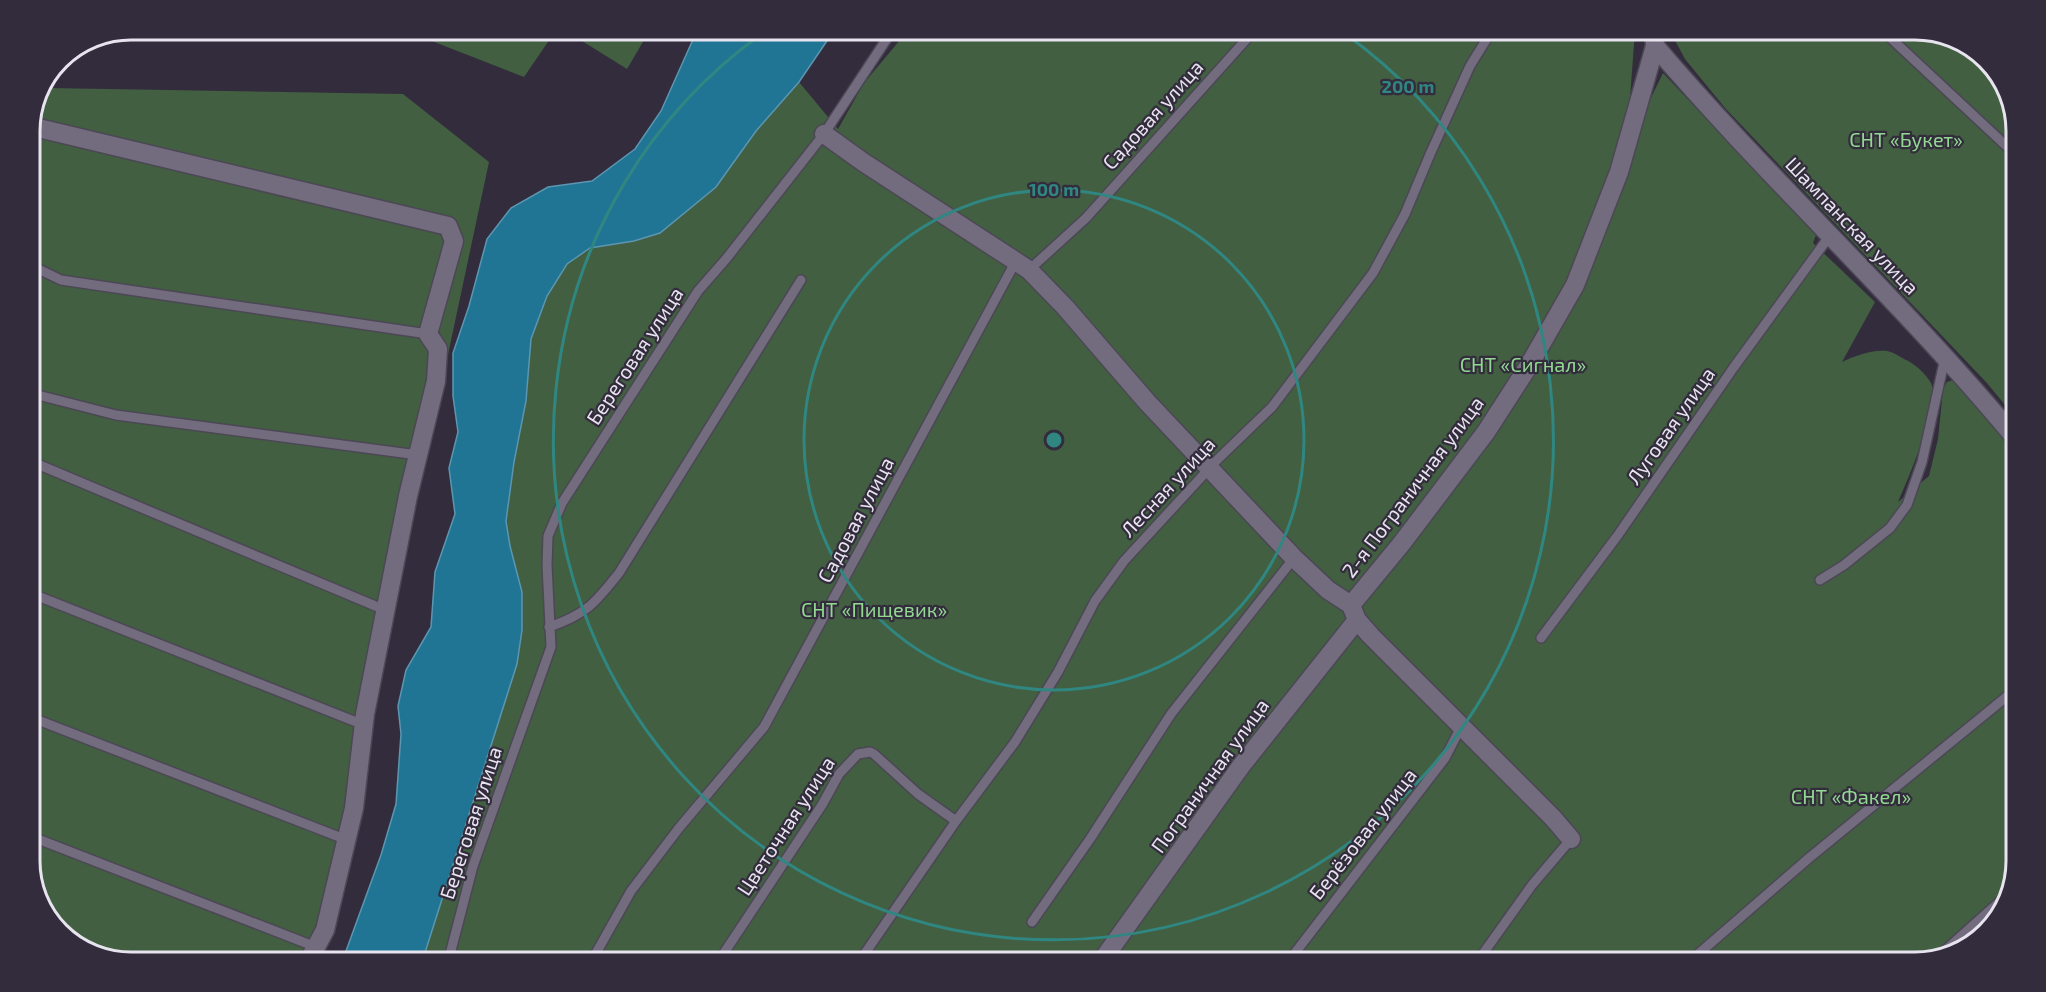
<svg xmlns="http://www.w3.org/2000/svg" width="2046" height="992" viewBox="0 0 2046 992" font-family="'Exo 2',sans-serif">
	<rect width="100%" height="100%" fill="#332c3d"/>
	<path fill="#425f41" d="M1914 30 1959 40 1999 75 2016 125V418L1986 382 1725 108 1685 59 1670 31Z
		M1635 31 1630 98 1646 108 1663 73 1816 235 1813 243 1875 302 1842 362C1854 356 1873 349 1887 351 1893 352 1899 356 1904 359 1914 363 1925 373 1931 383 1941 404 1907 481 1898 502L1929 476 1938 439 1943 390 1947 382 1956 379 2016 445V860L2006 905 1971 945 1915 962H422L517 664 522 630 506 521 514 462 526 401 531 339 547 296 567 264 590 248 634 241 660 233 716 187 756 131 799 82 838 129 864 83 905 34Z
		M647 35 627 69 574 36Z
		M419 36H552L524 77Z
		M47 88 403 94 489 162 376 693 316 962H132L87 952 47 917 30 867V125Z"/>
	<path fill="#207595" stroke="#5c96b0" stroke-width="1.5" d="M695 35H831L799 82 756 131 716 187 660 233 634 241 590 248 567 264 547 296 531 339 526 401 514 462 506 521 510 546 522 592V630L517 664 422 962H342L381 855 396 804 401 734 398 706 406 670 431 627 435 572 455 514 449 468 458 432 453 396V353L469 306 487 239 511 208 548 187 592 181 635 149 661 111Z"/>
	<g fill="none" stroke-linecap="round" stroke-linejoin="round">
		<defs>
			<path id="service" d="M1882 30 2016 155
				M30 265 61 280 428 334
				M1029 270 1086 218 1252 33
				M30 393 116 415 418 455
				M30 461 385 610
				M1820 580 1844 565 1890 528 1907 505 1922 462 1945 358
				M30 593 364 725
				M549 627C587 614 595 603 619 573L801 280
				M1541 638 1618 535 1734 367 1831 234
				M30 717 347 840
				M30 836 316 947
				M1032 922 1090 839 1171 714 1294 558
				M1941 954 2008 894
				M448 962 473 866 551 647 547 565 548 536 562 503 698 291 726 259 824 134 890 34
				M591 962 631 891 679 828 764 727 1016 261
				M718 962 822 805 839 774 858 754 870 752 874 754 918 794 956 821
				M859 962 956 821 1015 742 1058 672 1095 601 1124 561 1218 459 1272 407 1373 273 1405 214 1431 152 1470 66 1491 32
				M1288 962 1445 758 1462 725
				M1477 962 1532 885 1571 839
				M1689 962 1809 858 2016 689"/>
			<path id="minor" d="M1655 46C1770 181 1902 301 2016 439
				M30 126 448 226 454 241 428 334 438 349 436 381 408 496 365 714 354 808 325 930 308 962
				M824 134 863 162 1029 270 1065 307 1147 402 1294 558 1328 590 1351 605 1357 620 1371 636 1553 818 1571 839
				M1351 605 1402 543 1486 432 1528 367 1575 285 1619 172 1655 46 1654 31
				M1101 962 1241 766 1357 620"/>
		</defs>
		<use href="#service" stroke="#4c4755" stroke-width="12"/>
		<use href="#minor" stroke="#4c4755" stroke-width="21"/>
		<use href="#service" stroke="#736c7f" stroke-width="9"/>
		<use href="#minor" stroke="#736c7f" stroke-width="18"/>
	</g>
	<g fill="none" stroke="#308681" stroke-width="3">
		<circle cx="1054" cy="440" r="250"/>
		<path d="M1344 33A500 500 0 1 1 760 35"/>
	</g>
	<g text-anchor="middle" stroke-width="4.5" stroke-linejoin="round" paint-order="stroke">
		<g font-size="20" fill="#e8e4ef" stroke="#332c3d">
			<text transform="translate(1153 115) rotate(-48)" y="7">Садовая улица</text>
			<text transform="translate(1852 226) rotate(46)" y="7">Шампанская улица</text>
			<text transform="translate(635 356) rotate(-57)" y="7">Береговая улица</text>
			<text transform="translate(1671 426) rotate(-55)" y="7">Луговая улица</text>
			<text transform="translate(1168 487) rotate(-47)" y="7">Лесная улица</text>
			<text transform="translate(1413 487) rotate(-53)" y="7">2-я Пограничная улица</text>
			<text transform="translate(856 520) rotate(-62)" y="7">Садовая улица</text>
			<text transform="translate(1210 776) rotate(-54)" y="7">Пограничная улица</text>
			<text transform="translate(471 823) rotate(-72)" y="7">Береговая улица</text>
			<text transform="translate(786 826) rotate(-57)" y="7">Цветочная улица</text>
			<text transform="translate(1363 834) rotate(-52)" y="7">Берёзовая улица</text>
		</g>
		<g font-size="20" fill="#91d890" stroke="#332c3d">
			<text x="1906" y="147">СНТ «Букет»</text>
			<text x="1523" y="372">СНТ «Сигнал»</text>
			<text x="874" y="617">СНТ «Пищевик»</text>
			<text x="1851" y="804">СНТ «Факел»</text>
		</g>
	</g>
	<path d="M0 0H2046V992H0ZM131 40H1915A91 91 0 0 1 2006 131V861A91 91 0 0 1 1915 952H131A91 91 0 0 1 40 861V131A91 91 0 0 1 131 40Z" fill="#332c3d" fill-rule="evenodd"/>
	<path fill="none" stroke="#e8e4ef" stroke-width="3" d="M131 40H1915A91 91 0 0 1 2006 131V861A91 91 0 0 1 1915 952H131A91 91 0 0 1 40 861V131A91 91 0 0 1 131 40Z"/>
	<circle cx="1054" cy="440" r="9" fill="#308681" stroke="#332c3d" stroke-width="3"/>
	<g font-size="18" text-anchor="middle" font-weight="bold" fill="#308681" stroke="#332c3d" stroke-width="4.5" stroke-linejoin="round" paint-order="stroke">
		<text x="1408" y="93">200 m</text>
		<text x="1054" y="196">100 m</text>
	</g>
</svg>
